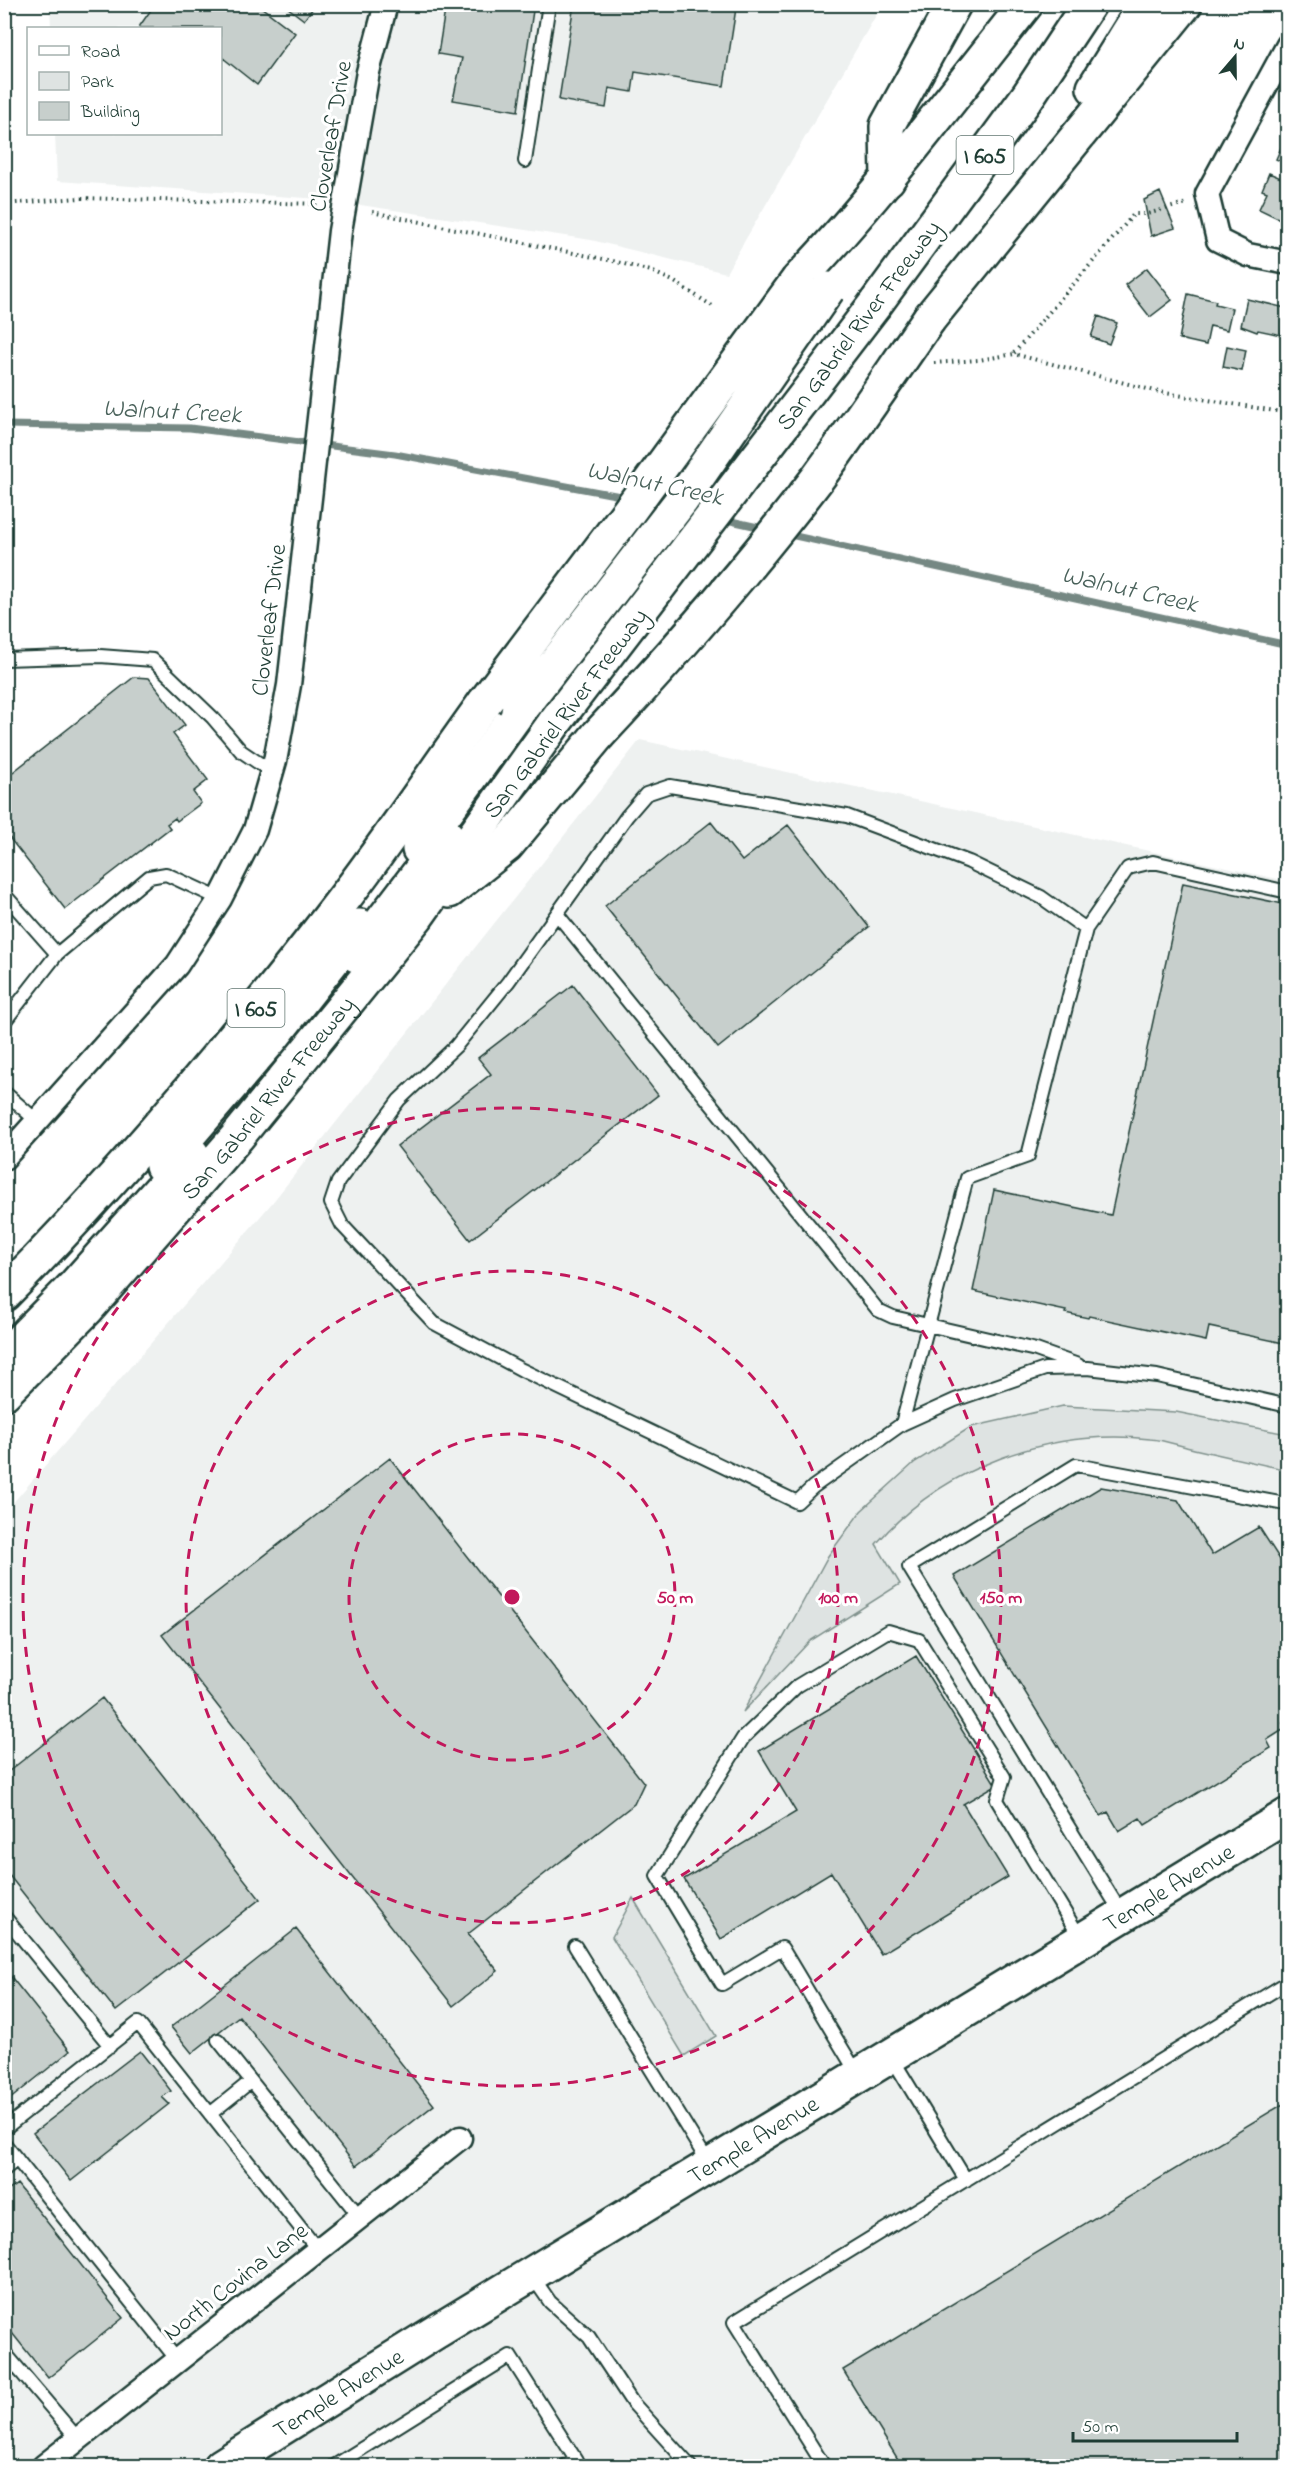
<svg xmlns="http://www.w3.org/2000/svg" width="1292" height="2471" viewBox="0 0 1292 2471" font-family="'Indie Flower',sans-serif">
	<rect width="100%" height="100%" fill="#fff"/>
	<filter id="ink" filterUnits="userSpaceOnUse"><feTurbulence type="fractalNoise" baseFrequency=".0167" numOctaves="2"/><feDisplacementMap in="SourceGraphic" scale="12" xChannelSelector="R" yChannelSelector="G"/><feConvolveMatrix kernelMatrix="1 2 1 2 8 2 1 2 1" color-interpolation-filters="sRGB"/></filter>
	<g filter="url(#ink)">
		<path fill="#eef1f0" d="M50 5H882L726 273 591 240 321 199 57 181 55 134H220V28H51Z
			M640 740 1287 881V2466H5V1512L272 1203Z"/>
		<path fill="#dee3e2" stroke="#7e908b" stroke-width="1.5" d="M1063 1406 1176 1412 1287 1434V1470C1256 1463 1225 1456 1194 1449 1180 1446 1165 1440 1150 1439 1049 1428 942 1467 876 1544L900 1584 810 1641 743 1712 828 1556 861 1511 915 1462 971 1427Z
			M633 1898 716 2036 684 2056 612 1937Z"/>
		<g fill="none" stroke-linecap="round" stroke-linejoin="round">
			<path stroke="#758883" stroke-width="7" d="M4 425 190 428 395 454 626 497
				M722 519 767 529
				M786 534 1288 645"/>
		</g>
		<path fill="#c7cfcc" stroke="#1f3d34" stroke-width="1.5" d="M155 4H257L295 33 257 85 223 58 220 62V28H141L139 27Z
			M283 4H316L304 20Z
			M446 4H534L518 111 453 100 462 58 438 54Z
			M574 4H717L736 8 724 86 635 72 632 92 609 88 606 108 559 100Z
			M1288 132V164L1276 159Z
			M1269 173 1288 181V208L1282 220 1259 209 1267 192 1262 190Z
			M1160 192 1175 228 1151 236 1144 200Z
			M1147 268 1172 300 1150 317 1125 285Z
			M1188 294 1216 301 1215 304 1232 308 1227 330 1210 326 1206 345 1179 339Z
			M1247 299 1286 308 1281 335 1258 330 1257 332 1241 326Z
			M1098 316 1117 323 1109 344 1091 337Z
			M1227 346 1246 350 1242 371 1223 367Z
			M134 677 149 678 185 725 173 734 208 780 193 792 201 803 177 821 175 818 167 824 170 828 65 909 4 831V779Z
			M711 822 742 861 788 825 869 927 718 1048 605 906Z
			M1183 883 1288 905V1344L1209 1327 1206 1341 1089 1316 1088 1318 1065 1313 1066 1311 973 1291 994 1190 1111 1215Z
			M573 985 658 1095 470 1240 397 1146 491 1074 478 1058Z
			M390 1458 644 1783 634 1804 468 1934 498 1971 453 2006 162 1635Z
			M1101 1487 1178 1500 1212 1555 1259 1527 1288 1572V1672L1282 1675 1288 1684V1721L1283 1723 1286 1728 1267 1740 1271 1748 1145 1825 1140 1818 1119 1831 1108 1812 1101 1816 954 1576Z
			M916 1656 996 1785 963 1804 1008 1877 881 1954 831 1872 721 1939 684 1879 796 1812 759 1751Z
			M102 1698 260 1899 116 2011 4 1869V1775Z
			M296 1929 434 2105 356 2166 239 2016 192 2053 171 2027Z
			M4 1968 70 2051 4 2104Z
			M140 2051 171 2091 162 2097 169 2104 71 2181 33 2133Z
			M1288 2101V2466H902L843 2370Z
			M17 2184 123 2318 48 2378 4 2323V2194Z"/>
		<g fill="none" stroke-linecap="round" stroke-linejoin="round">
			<defs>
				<path id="service" d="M525 161 549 4
					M4 659 100 656 153 660 213 718 241 751 272 772
					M4 894 57 954
					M557 914 878 1310 893 1317 1036 1350 1078 1365
					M1086 929 1041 897 969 862 847 816 670 786 646 794 627 816 508 982 456 1046 399 1100 338 1182 331 1203 342 1225 434 1323 522 1370 797 1502 813 1487 902 1424 955 1400 1045 1369 1088 1368 1157 1376 1288 1406
					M4 1022 57 954 149 877 166 874 220 899
					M4 1092 37 1121
					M902 1424 967 1178 1028 1156 1086 929 1128 868 1153 862 1288 892
					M1122 1914 909 1567 1076 1465 1285 1504 1288 1507
					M4 1916 110 2046
					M575 1946 710 2165
					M218 2040 360 2217
					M892 2058 966 2180
					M858 2075 782 1948 722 1984 657 1876 743 1738 797 1686 888 1631 919 1640 1004 1777 997 1800 1081 1939
					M210 2114 251 2081
					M4 2129 138 2023 318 2250
					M4 2143 178 2361
					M4 2170 17 2159
					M532 2276 550 2302 589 2337 632 2402 690 2466
					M4 2352 78 2439
					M334 2466 510 2356 576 2460 565 2466
					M824 2466 734 2322 1288 1982"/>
				<path id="minor" d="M1288 45 1207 194 1218 240 1248 255 1288 263
					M4 1158 177 965 220 899 255 830 275 761 289 685 340 231 368 72 386 4
					M44 2466 460 2138"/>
				<g id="secondary">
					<path id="s1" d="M221 2466 434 2333 1288 1815"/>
				</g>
				<g id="motorway">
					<path d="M1094 88 1146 4"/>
					<path d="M888 179 887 126 954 4"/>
					<path d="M798 280C880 194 951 98 1026 4"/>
					<path d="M876 303 1028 96 1089 4"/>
					<path d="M929 319 1185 4"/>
					<path d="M419 849 518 712"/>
					<path d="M449 891 507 845 598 735"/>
					<path d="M356 955 447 836"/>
					<path d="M162 1166 271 1039 360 926"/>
					<path d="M4 1294C123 1174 233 1042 336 909 388 842 435 771 485 702"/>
					<path d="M4 1357 75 1285 192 1154"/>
					<path id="s2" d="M4 1393 87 1309 237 1137 417 916 555 722"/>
				</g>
			</defs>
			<use href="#service" stroke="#1f3d34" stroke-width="16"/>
			<use href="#minor" stroke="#1f3d34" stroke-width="27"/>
			<use href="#secondary" stroke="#1f3d34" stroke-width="38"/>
			<use href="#motorway" stroke="#1f3d34" stroke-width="38"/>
			<path stroke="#1f3d34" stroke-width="4" stroke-dasharray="1.5 4.5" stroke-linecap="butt" d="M4 204 79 198 321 204
				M372 212 613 261 651 271 673 281 714 307
				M1014 353 1134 214H1147L1187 203
				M934 363 979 360 1014 354 1159 392 1288 413"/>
			<use href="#service" stroke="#fff" stroke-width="12"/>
			<use href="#minor" stroke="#fff" stroke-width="22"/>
			<use href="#secondary" stroke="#fff" stroke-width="33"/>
			<use href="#motorway" stroke="#fff" stroke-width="33"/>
			<defs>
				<path id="motorway-bridge" d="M485 702 629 511 798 280
					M518 712 681 501 828 289
					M555 722 876 303
					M598 735C675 653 749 568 817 479 856 426 892 372 929 319"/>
			</defs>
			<use href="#motorway-bridge" stroke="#1f3d34" stroke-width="38" stroke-linecap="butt"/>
			<use href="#motorway-bridge" stroke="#fff" stroke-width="33"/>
		</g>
	</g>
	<g fill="none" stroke="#c2185b" stroke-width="3" stroke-dasharray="10 8">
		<circle cx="512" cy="1597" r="163"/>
		<circle cx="512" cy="1597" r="326"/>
		<circle cx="512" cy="1597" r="489"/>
	</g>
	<g text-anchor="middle" stroke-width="6" stroke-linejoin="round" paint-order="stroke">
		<g fill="#fff" stroke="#627771" stroke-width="1.5">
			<rect x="956.5" y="136" width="57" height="38" rx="4.5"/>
			<rect x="227.5" y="989" width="57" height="38" rx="4.5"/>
		</g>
		<g font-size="22" font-weight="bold" fill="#1f3d34">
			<text x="985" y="163">I 605</text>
			<text x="256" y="1016">I 605</text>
		</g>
		<g font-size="24" fill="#1f3d34" stroke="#fff">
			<text transform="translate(330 136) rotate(-80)" y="8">Cloverleaf Drive</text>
			<text transform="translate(858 325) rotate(-53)" y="8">San Gabriel River Freeway</text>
			<text transform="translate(268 620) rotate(-83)" y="8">Cloverleaf Drive</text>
			<text transform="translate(565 713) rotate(-53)" y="8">San Gabriel River Freeway</text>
			<text dy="8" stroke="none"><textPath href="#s2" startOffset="396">San Gabriel River Freeway</textPath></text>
			<text dy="8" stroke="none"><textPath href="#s1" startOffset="1110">Temple Avenue</textPath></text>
			<text dy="8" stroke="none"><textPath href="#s1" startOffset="624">Temple Avenue</textPath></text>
			<text transform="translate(235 2281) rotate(-38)" y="8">North Covina Lane</text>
			<text dy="8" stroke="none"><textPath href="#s1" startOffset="138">Temple Avenue</textPath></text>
		</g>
		<g font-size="26" font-style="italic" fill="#4a625b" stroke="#fff">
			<text transform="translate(172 410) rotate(3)" y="9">Walnut Creek</text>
			<text transform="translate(655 482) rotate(12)" y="9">Walnut Creek</text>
			<text transform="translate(1130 588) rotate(13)" y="9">Walnut Creek</text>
		</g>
	</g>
	<circle cx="512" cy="1597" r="9" fill="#c2185b" stroke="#fff" stroke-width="3"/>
	<g font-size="18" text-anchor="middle" font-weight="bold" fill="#c2185b" stroke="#fff" stroke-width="6" stroke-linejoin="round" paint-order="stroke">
		<text x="675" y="1603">50 m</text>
		<text x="838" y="1603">100 m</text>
		<text x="1001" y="1603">150 m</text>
	</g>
	<rect width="1292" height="2471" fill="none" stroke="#fff" stroke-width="24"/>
	<rect x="12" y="12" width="1268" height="2447" fill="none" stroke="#1f3d34" stroke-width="2" filter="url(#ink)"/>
	<rect x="27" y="27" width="195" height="108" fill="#ffffff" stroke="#a5b1ae" stroke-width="1.5"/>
	<rect x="39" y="46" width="30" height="9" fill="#ffffff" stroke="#a5b1ae" stroke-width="1.5"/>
	<text x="81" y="57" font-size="18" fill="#1f3d34">Road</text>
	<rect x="39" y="72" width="30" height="18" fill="#dee3e2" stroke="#a5b1ae" stroke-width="1.5"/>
	<text x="81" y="87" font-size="18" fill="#1f3d34">Park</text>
	<rect x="39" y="102" width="30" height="18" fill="#c7cfcc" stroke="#a5b1ae" stroke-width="1.5"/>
	<text x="81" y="117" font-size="18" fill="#1f3d34">Building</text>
	<g transform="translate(1235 57) rotate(20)" stroke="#ffffff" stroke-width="4.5" paint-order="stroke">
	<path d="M0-4.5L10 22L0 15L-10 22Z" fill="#1f3d34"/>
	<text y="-9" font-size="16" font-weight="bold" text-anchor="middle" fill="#1f3d34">N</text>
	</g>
	<path d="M1073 2432v9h164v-9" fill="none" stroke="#1f3d34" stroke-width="3"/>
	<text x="1082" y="2432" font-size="18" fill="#1f3d34" stroke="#ffffff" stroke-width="4.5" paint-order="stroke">50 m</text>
</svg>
